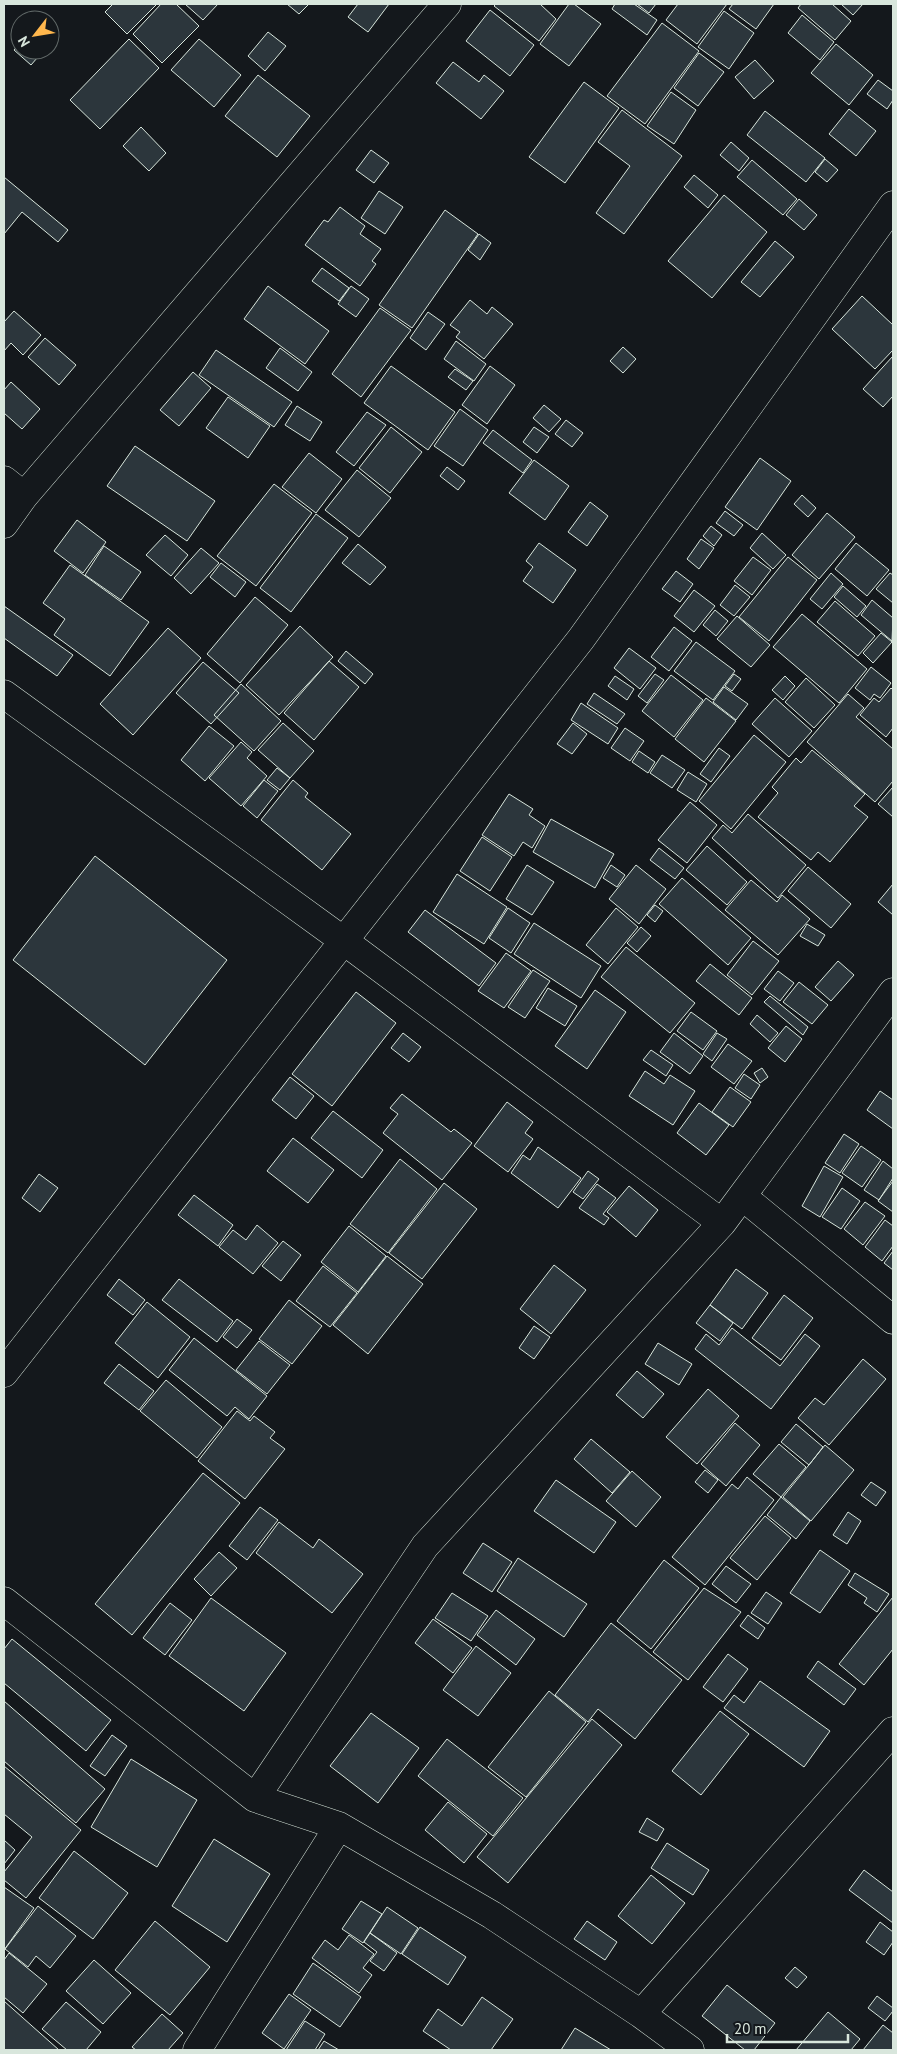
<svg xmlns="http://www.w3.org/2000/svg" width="897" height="2054" viewBox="0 0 897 2054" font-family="'PT Sans',sans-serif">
	<rect width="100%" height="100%" fill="#14181c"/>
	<path fill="#2c363c" stroke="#d8e6dc" d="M113 4H157L127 34 105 12Z
		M161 4H176L199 26 162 63 133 34Z
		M185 4H218L203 20Z
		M287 4H309L299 14Z
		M358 4H389L368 32 348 17Z
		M496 4H540L556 19 539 41 494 6Z
		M569 4H574L601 24 569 66 540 44Z
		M615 4H634L657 20 647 35 612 9Z
		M637 4H656L649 13Z
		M678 4H727L697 44 666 20Z
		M733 4H774L756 29 729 9Z
		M801 4H832L851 21 835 40 798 8Z
		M841 4H863L853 15Z
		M490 10 534 45 510 76 466 41Z
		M724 11 754 33 729 69 698 47Z
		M802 15 834 42 820 60 788 33Z
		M662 23 699 51 645 124 607 96Z
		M268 32 286 46 265 71 248 56Z
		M129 39 159 68 100 129 70 100Z
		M199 39 241 75 214 107 171 70Z
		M20 43V50H44L31 65 14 50Z
		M836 44 873 75 849 105 811 73Z
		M699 53 724 72 698 106 674 88Z
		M755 60 774 81 754 99 735 77Z
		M453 62 479 82 484 75 504 91 481 119 436 83Z
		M258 75 310 116 277 157 225 116Z
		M878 80 893 91V100L887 109 867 94Z
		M584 82 619 108 565 183 529 157Z
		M671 92 696 110 674 144 647 126Z
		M849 109 876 131 856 156 829 134Z
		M622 110 682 156 624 234 596 213 630 166 598 142Z
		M765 111 825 158 806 182 747 135Z
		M141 127 166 153 149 171 123 146Z
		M731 142 749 158 739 171 720 155Z
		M371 150 389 163 374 183 356 170Z
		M825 159 838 170 827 182 815 172Z
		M752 160 797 199 783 215 737 177Z
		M694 175 718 195 708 208 684 187Z
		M4 177 68 230 58 242 22 212 4 234Z
		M379 191 403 207 385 234 361 218Z
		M724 195 767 232 712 298 668 261Z
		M799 199 817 215 804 230 786 215Z
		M340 207 365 226 360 234 381 249 372 261 376 264 360 286 305 245 324 220 328 222Z
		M445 210 478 234 412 328 379 305Z
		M479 234 491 243 480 260 468 250Z
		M775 241 794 257 760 297 741 282Z
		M322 268 349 288 339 301 312 281Z
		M268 286 329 331 305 364 244 319Z
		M351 286 369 299 356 317 338 304Z
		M862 296 893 325V350L875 369 832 329Z
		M470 300 487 314 492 307 513 324 484 359 456 337 460 332 450 325Z
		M380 308 411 330 361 397 332 374Z
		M14 311 41 335 23 355 11 343 4 351V322Z
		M428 312 445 324 426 350 410 338Z
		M45 338 76 365 59 385 28 357Z
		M456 341 486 364 474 381 444 359Z
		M623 347 636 359 623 373 610 361Z
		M280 348 312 372 298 391 266 368Z
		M216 350 292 402 274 427 199 375Z
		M893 356V396L883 407 863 389Z
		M391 366 455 412 428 450 364 403Z
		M490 366 515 385 487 424 462 405Z
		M455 369 473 381 466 390 448 377Z
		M193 372 211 388 179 426 160 410Z
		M11 382 40 409 22 429 4 413V390Z
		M228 397 270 426 248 458 206 428Z
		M544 405 561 419 549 432 533 418Z
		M297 406 322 422 310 441 285 425Z
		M460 409 488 430 463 466 434 446Z
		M367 412 386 425 354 466 336 452Z
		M566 420 583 433 572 447 555 434Z
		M391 427 422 452 390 493 359 468Z
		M534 427 549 437 537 453 523 442Z
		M493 430 532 460 523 473 483 443Z
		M135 446 215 501 187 541 107 486Z
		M309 453 342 479 316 513 282 487Z
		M760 458 791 481 757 530 725 507Z
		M534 460 569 486 545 520 509 493Z
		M447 467 465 481 458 490 440 476Z
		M357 470 391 498 359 537 325 510Z
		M274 484 312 513 256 586 217 556Z
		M802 495 816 508 808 517 794 504Z
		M590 502 608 516 587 546 568 532Z
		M725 511 743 525 734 536 716 523Z
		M827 513 855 537 819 579 792 555Z
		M316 514 348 538 291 612 260 588Z
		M77 520 106 542 83 573 54 551Z
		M711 526 722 535 714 546 703 536Z
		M762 533 786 555 773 569 750 548Z
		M165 535 188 555 171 576 146 555Z
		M701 539 714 548 699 569 687 559Z
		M539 543 576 570 553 603 523 581 533 567 526 561Z
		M856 543 889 570 867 596 835 569Z
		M358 544 386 567 370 585 342 563Z
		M104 546 141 572 121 600 85 575Z
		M201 548 219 563 191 594 174 578Z
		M753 557 771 570 752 595 734 581Z
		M788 557 817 580 769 641 739 617Z
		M221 563 246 582 235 597 210 577Z
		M70 565 149 622 110 676 54 635 65 619 43 603Z
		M676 571 693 584 680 602 662 589Z
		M831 573 843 584 822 609 810 599Z
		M890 573 893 575V603L876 589Z
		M735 585 750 597 734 616 720 605Z
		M843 586 866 606 857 617 834 597Z
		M694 590 715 606 694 632 674 616Z
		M255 597 288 625 240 683 207 654Z
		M872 600 893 618 892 641 861 615Z
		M835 601 875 636 858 656 817 622Z
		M4 606 73 655 57 676 4 638Z
		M715 610 728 621 716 636 703 625Z
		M802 614 867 669 839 703 773 647Z
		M737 616 770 645 751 667 717 639Z
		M300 626 333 657 279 715 246 685Z
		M674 627 692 641 669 671 651 657Z
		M168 628 201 658 133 735 100 704Z
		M881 633 892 642 873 663 863 653Z
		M696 642 735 671 713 700 674 671Z
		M629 648 656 668 640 689 614 668Z
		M346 651 373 674 365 684 338 661Z
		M329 661 359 687 314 740 284 713Z
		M203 662 239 693 211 724 176 693Z
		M871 667 891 683 880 698 874 694 870 700 855 688Z
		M655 674 664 680 647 703 638 696Z
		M734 674 741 679 732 691 725 686Z
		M671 675 703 700 674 737 642 711Z
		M615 676 634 689 627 700 608 686Z
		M785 676 795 686 783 700 772 690Z
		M806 678 835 705 814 728 785 702Z
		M241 684 281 721 254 751 214 715Z
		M724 687 748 704 736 720 713 702Z
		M891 688 893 690V728L886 737 860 715 874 698 879 702Z
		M594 693 625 714 617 724 587 704Z
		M848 694 864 708 856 717 893 749V781L875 802 807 742Z
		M706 698 736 721 704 762 675 739Z
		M775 698 812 731 789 757 752 724Z
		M581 703 618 728 608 744 571 720Z
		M283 723 314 751 290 778 258 750Z
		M573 723 587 734 572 754 557 744Z
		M209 726 234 746 205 781 181 760Z
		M625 728 644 741 630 761 611 748Z
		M754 735 786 762 731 829 699 801Z
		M241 742 252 752 247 758 267 776 241 806 209 778Z
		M719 748 730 756 711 782 700 774Z
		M812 750 865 794 854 806 868 817 830 862 818 852 811 860 758 817 778 793 772 787 796 758 801 763Z
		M639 751 655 762 648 773 632 762Z
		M662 755 685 770 672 788 650 773Z
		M277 768 290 778 280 790 267 780Z
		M688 772 707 784 696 802 677 790Z
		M264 780 278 791 257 818 243 806Z
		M293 780 308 793 305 797 351 834 322 870 261 820Z
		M893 787V817L878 804Z
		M509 794 533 809 529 815 545 826 532 848 523 842 514 856 482 835Z
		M690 802 717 825 687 863 658 840Z
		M748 814 806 865 778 898 712 838 723 825 732 833Z
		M551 819 614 854 595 888 533 852Z
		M482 837 512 857 490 891 460 871Z
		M707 846 747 882 727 905 686 870Z
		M659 848 684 868 675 879 650 860Z
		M95 856 227 960 145 1065 13 960Z
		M527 865 554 882 532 915 506 899Z
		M611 865 625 875 617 887 603 878Z
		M636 865 666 889 639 924 609 899Z
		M808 867 851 904 831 928 788 891Z
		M457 874 507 907 484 944 433 912Z
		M682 878 751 938 728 965 659 904Z
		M751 880 777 902 782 895 810 919 778 955 725 910Z
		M893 884V915L878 902Z
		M655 905 663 911 655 922 647 915Z
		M508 908 530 923 511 953 489 938Z
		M616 908 638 927 608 964 586 945Z
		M425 910 496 963 479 986 408 932Z
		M534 923 601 966 581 998 514 954Z
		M807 924 825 935 818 946 800 936Z
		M641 927 651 936 637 952 627 943Z
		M753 941 779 961 752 995 727 975Z
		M626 947 695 1003 670 1033 601 977Z
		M506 953 531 971 504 1008 478 991Z
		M838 961 854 975 831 1001 815 987Z
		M710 964 752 998 739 1015 696 981Z
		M533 970 550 981 525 1018 508 1007Z
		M778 971 794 983 780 1001 764 989Z
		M799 982 828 1005 812 1024 783 1002Z
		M548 988 577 1006 565 1026 536 1008Z
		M595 990 626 1012 587 1069 555 1046Z
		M356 992 396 1023 332 1106 292 1074Z
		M770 996 808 1027 803 1035 764 1002Z
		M691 1012 717 1031 703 1050 677 1031Z
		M757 1015 778 1033 770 1042 750 1024Z
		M786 1026 802 1039 785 1062 768 1048Z
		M403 1033 421 1047 409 1062 391 1048Z
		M674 1033 703 1056 690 1074 660 1052Z
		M717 1033 727 1039 712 1061 703 1054Z
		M728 1044 752 1061 734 1084 711 1067Z
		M651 1050 673 1065 666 1076 643 1060Z
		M762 1068 768 1077 760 1083 754 1073Z
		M645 1071 664 1084 670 1075 695 1091 673 1125 629 1096Z
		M744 1074 760 1085 751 1099 735 1088Z
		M290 1077 314 1096 296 1119 272 1100Z
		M730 1087 751 1102 733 1127 712 1112Z
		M880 1091 893 1100V1129L867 1110Z
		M402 1094 451 1132 454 1129 472 1143 442 1180 383 1133 398 1114 390 1108Z
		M507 1102 533 1122 525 1133 533 1139 508 1172 474 1146Z
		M699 1103 729 1125 706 1155 677 1133Z
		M333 1111 383 1150 362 1178 311 1138Z
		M844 1134 859 1144 840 1173 825 1163Z
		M293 1138 334 1170 308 1203 267 1171Z
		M861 1146 881 1160 862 1187 842 1173Z
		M538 1147 581 1178 558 1208 511 1173 523 1155 530 1160Z
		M400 1159 437 1189 388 1253 350 1224Z
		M883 1161 893 1169V1178L879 1200 864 1190Z
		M824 1166 843 1177 820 1217 802 1206Z
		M588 1171 599 1179 583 1199 573 1192Z
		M39 1174 58 1188 40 1212 22 1198Z
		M893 1181V1212L878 1201Z
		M444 1183 477 1209 422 1279 389 1253Z
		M597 1184 616 1198 603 1214 609 1218 604 1225 579 1208Z
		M629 1186 658 1210 636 1237 607 1212Z
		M842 1188 860 1201 841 1229 822 1217Z
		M194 1195 233 1225 218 1246 178 1215Z
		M865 1202 885 1216 863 1245 844 1229Z
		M885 1220 893 1226V1246L882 1261 865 1247Z
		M257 1225 278 1243 253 1274 219 1247 233 1230 246 1240Z
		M349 1226 386 1256 358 1292 321 1262Z
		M283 1241 301 1255 281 1281 262 1266Z
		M893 1251V1270L884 1263Z
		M387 1256 423 1284 368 1354 333 1325Z
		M554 1265 586 1290 551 1334 520 1309Z
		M323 1266 357 1293 330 1327 296 1301Z
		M736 1269 768 1293 742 1329 710 1305Z
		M119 1279 145 1300 133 1315 107 1295Z
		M179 1279 233 1321 217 1342 162 1300Z
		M784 1295 813 1318 781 1360 752 1338Z
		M289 1300 322 1326 292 1364 259 1339Z
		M147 1302 190 1337 158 1378 115 1343Z
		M710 1305 733 1323 720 1341 696 1323Z
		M237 1319 252 1330 237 1348 223 1337Z
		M534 1326 550 1337 534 1359 519 1348Z
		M732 1328 780 1366 805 1334 820 1346 771 1409 695 1349 706 1334 719 1345Z
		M194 1338 267 1396 249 1419 235 1407 227 1416 169 1370Z
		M259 1341 290 1365 267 1394 236 1370Z
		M658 1343 692 1364 679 1385 645 1364Z
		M863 1359 886 1379 829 1445 798 1418 815 1398 824 1405Z
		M119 1364 154 1391 139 1410 104 1383Z
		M637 1371 664 1394 643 1418 616 1395Z
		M166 1380 222 1427 197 1458 140 1411Z
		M708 1389 739 1416 697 1464 666 1437Z
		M237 1411 250 1421 254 1416 275 1432 270 1438 285 1449 245 1499 198 1461Z
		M735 1423 760 1445 726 1486 701 1464Z
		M796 1424 823 1447 809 1465 781 1442Z
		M591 1439 630 1472 612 1493 574 1459Z
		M779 1444 806 1467 781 1497 753 1474Z
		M825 1445 854 1470 811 1521 783 1497Z
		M705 1470 718 1480 708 1493 695 1482Z
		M632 1471 661 1497 636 1527 606 1501Z
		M203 1473 240 1503 132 1635 95 1604Z
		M747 1477 774 1500 705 1585 672 1557 732 1484 738 1489Z
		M556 1480 616 1522 594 1553 534 1511Z
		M871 1482 886 1492 876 1506 861 1495Z
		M781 1497 810 1521 796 1539 767 1515Z
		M260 1507 278 1520 247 1560 229 1546Z
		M848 1512 861 1521 847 1544 833 1535Z
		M765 1516 791 1538 757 1580 730 1558Z
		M279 1522 313 1548 319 1539 363 1574 332 1613 256 1553Z
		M483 1543 512 1562 492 1592 463 1573Z
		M820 1550 850 1571 820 1613 790 1593Z
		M219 1552 237 1568 211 1596 194 1579Z
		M518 1558 587 1604 564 1637 497 1591Z
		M664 1560 699 1588 651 1649 617 1621Z
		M726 1566 751 1584 736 1603 712 1584Z
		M855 1573 889 1594 877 1612 864 1603 867 1598 848 1585Z
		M704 1588 741 1612 688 1680 653 1652Z
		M766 1592 782 1603 768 1624 751 1613Z
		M452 1593 488 1616 471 1641 435 1618Z
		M893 1597V1649L864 1685 839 1664Z
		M211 1598 286 1653 244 1711 169 1656Z
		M170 1603 192 1620 165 1655 143 1638Z
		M496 1610 535 1639 516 1665 477 1635Z
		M748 1615 765 1628 758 1639 740 1626Z
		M433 1619 472 1648 453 1673 415 1643Z
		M611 1623 682 1680 635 1739 598 1709 588 1722 555 1695Z
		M12 1639 111 1720 86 1751 4 1683V1649Z
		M476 1646 511 1673 478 1716 443 1690Z
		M728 1654 748 1669 723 1702 703 1687Z
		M818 1661 856 1689 844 1705 807 1677Z
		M760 1681 830 1731 804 1767 724 1708 734 1695 744 1703Z
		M549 1691 586 1722 526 1797 488 1767Z
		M4 1701 105 1789 76 1823 4 1761Z
		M720 1711 749 1734 701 1795 672 1771Z
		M371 1713 419 1748 378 1803 330 1766Z
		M592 1719 622 1745 508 1883 477 1857Z
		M112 1735 127 1746 105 1776 90 1766Z
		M447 1739 523 1798 493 1836 418 1776Z
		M131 1759 197 1800 157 1867 91 1827Z
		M4 1766 81 1830 26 1898 4 1880V1872L32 1837 4 1814Z
		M448 1802 487 1834 464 1863 425 1830Z
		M647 1818 664 1829 657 1841 639 1832Z
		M214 1839 270 1874 227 1942 172 1906Z
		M4 1840 15 1850 4 1864Z
		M667 1843 709 1870 693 1895 651 1868Z
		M74 1851 128 1893 93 1939 39 1898Z
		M864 1870 893 1892V1923L849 1890Z
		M651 1875 685 1903 652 1944 618 1916Z
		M4 1887 34 1908 4 1950Z
		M361 1901 382 1914 363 1943 342 1929Z
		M38 1906 76 1936 50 1968 36 1956 28 1967 5 1949Z
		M387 1907 418 1928 401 1954 370 1933Z
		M155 1921 210 1967 170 2015 115 1970Z
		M587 1921 617 1942 605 1960 574 1939Z
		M880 1922 893 1932V1942L884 1955 866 1942Z
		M420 1927 466 1957 448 1985 402 1954Z
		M370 1933 397 1953 384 1971 370 1961 377 1952 364 1942Z
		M349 1935 374 1954 363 1968 372 1975 359 1993 312 1958 325 1940 338 1950Z
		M9 1953 47 1984 23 2013 4 1997V1960Z
		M94 1960 131 1993 103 2024 66 1991Z
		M313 1963 361 1997 340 2027 293 1994Z
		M795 1967 807 1977 797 1988 785 1978Z
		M727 1985 775 2023 754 2050H745L702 2016Z
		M289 1994 311 2010 284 2049 262 2033Z
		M877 1996 893 2008V2011L885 2021 868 2008Z
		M482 1997 513 2019 491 2050H451L423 2031 438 2009 462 2026Z
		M4 2001 59 2050H4Z
		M66 2002 101 2032 86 2050H67L42 2029Z
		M828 2012 860 2039 851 2050H796Z
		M162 2014 183 2033 168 2050H136L132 2047Z
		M305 2021 325 2034 315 2050H286Z
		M883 2025 893 2033V2050H863Z
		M575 2028 611 2050H561Z
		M324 2041 339 2050H318Z"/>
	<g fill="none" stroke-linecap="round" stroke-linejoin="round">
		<defs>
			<path id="minor" d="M4 480 24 496
				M4 524 24 496 447 4
				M4 694 344 941 722 1223
				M742 1196 893 1320
				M4 1373 581 639 893 205
				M4 1601 255 1798 339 1826 492 1915 641 2014 690 2050
				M255 1798 425 1546 722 1223 893 992
				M641 2014 893 1731
				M197 2050 339 1826"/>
		</defs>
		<use href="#minor" stroke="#d8e6dc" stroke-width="29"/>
		<use href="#minor" stroke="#14181c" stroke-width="28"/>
	</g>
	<rect width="897" height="2054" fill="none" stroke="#d8e6dc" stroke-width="10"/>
	<g transform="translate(35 35) rotate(239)"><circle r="24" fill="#14181c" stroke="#626a69"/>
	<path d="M0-4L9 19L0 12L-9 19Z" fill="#ffb74d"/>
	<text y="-8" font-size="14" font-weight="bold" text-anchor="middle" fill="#d8e6dc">N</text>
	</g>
	<path d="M727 2034v8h121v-8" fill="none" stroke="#d8e6dc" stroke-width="2.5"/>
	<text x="734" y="2034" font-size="15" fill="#d8e6dc" stroke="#14181c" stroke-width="4" paint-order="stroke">20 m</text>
</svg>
